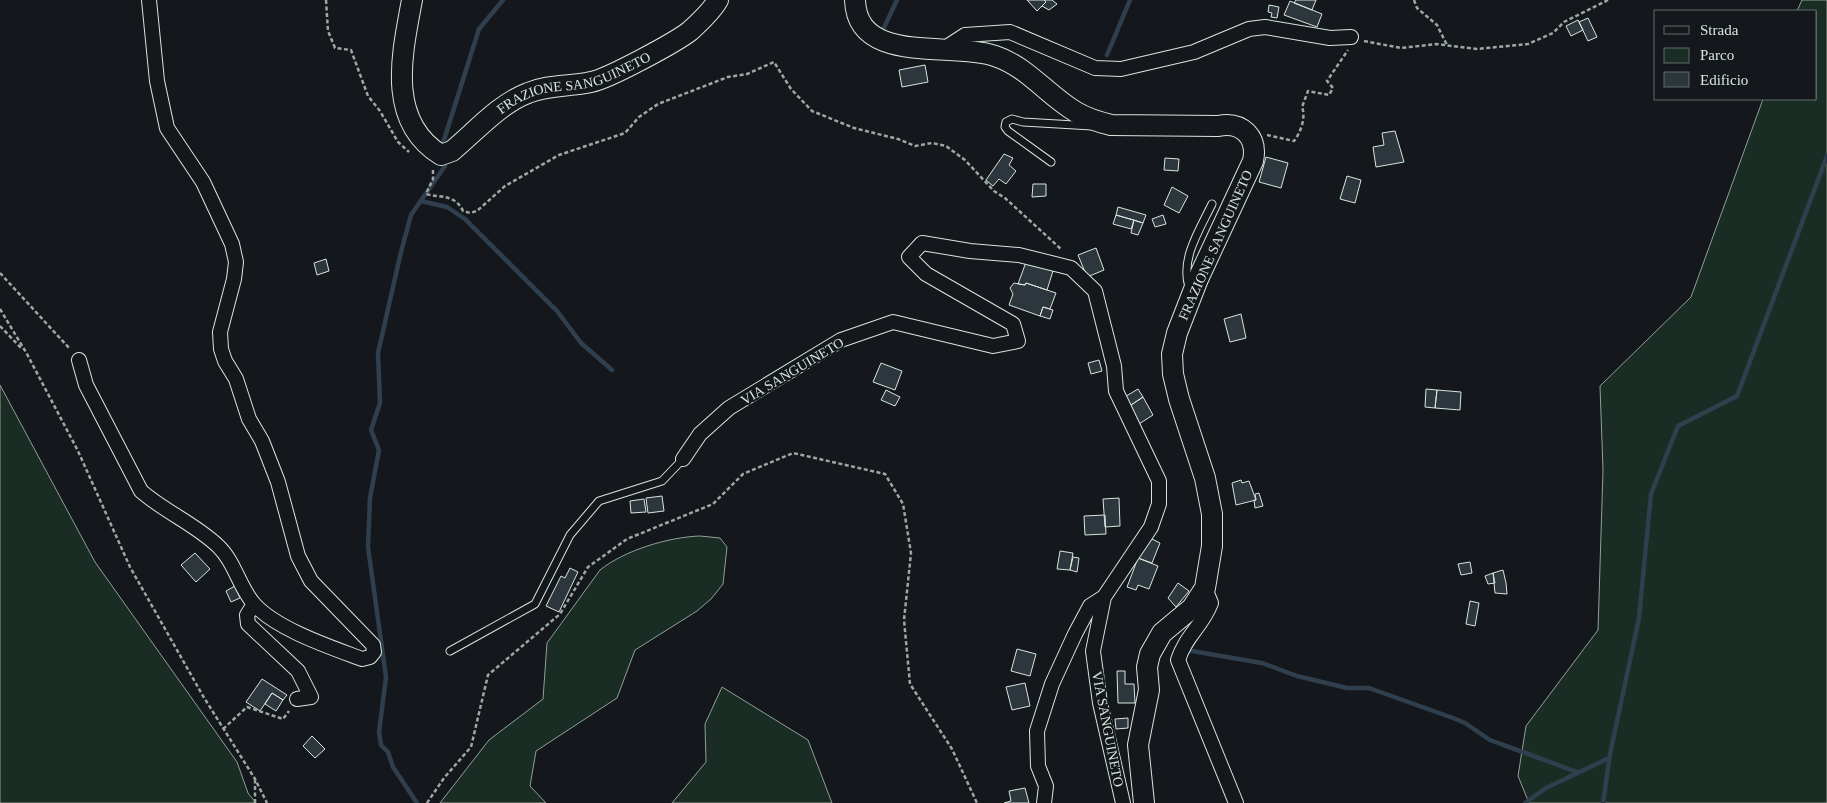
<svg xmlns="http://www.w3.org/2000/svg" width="1827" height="803" viewBox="0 0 1827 803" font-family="Georgia,serif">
	<rect width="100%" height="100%" fill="#14181c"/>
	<path fill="#1a2d24" stroke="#939e99" d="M1802 0H1827V803H1529L1518 776 1526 726 1598 630 1603 470 1600 386 1691 297 1763 99H1816V11H1797Z
		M0 385 95 562 237 762 248 793 256 803H0Z
		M700 536 720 538 727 547 723 584 711 599 697 611 635 650 617 698 536 751 530 786 546 803H440L489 740 543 699 547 643 600 570C625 550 669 537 700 536Z
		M722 687 808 740 832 803H672L706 762 705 724Z"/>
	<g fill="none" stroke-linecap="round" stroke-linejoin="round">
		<path stroke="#2f3f4d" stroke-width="4.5" d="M881 34 897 0
			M1107 55 1130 0
			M443 143 479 29 503 0
			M421 201 447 207 465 219 557 311 581 343 612 370
			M1186 650 1262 663 1297 676 1347 688H1369L1453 718 1465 723 1490 740 1577 772
			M417 803 393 767 388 752 381 745 379 732 386 677 368 547 370 498 379 450 371 430 380 403 378 353 401 252 411 215 445 166
			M1525 803 1546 788 1609 758
			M1603 803 1610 754 1639 618 1651 494 1678 426 1737 396 1827 156"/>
	</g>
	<path fill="#2c363c" stroke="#d8e6dc" d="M1027 0H1044L1046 2 1037 11Z
		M1044 0H1052L1057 4 1049 10 1042 6 1046 2Z
		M1296 0H1316L1312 10 1294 3Z
		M1290 1 1322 14 1317 27 1284 15Z
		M1269 5 1279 7 1277 18 1271 17 1272 13 1268 12Z
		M1588 18 1597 37 1588 41 1579 22Z
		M1578 20 1583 30 1571 36 1566 26Z
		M925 65 928 82 902 87 899 70Z
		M1395 131 1404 162 1376 167 1373 147 1384 145 1382 133Z
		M1004 154 1013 158 1009 165 1016 171 1006 184 999 179 993 186 986 180Z
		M1266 157 1288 163 1281 188 1259 182Z
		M1165 158 1179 159 1178 171 1164 170Z
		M1347 176 1361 180 1355 203 1340 199Z
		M1033 184H1046V196L1032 197Z
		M1172 187 1188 196 1179 213 1164 205Z
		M1118 207 1146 215 1143 223 1116 215Z
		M1116 215 1134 220 1131 229 1113 224Z
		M1163 215 1166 224 1155 227 1152 219Z
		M1134 220 1143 223 1138 235 1131 233Z
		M1096 248 1104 270 1087 277 1078 255Z
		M326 259 329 271 317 275 314 263Z
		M1026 262 1053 271 1047 290 1026 283 1025 285 1018 284Z
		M1014 283 1025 285 1026 283 1056 293 1050 309 1043 307 1040 316 1009 305 1013 294 1010 288Z
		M1043 307 1053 310 1050 319 1040 316Z
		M1241 314 1246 338 1230 342 1224 319Z
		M1099 360 1102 371 1091 374 1088 363Z
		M881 363 902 371 895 390 873 382Z
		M1138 389 1143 397 1128 407 1123 398Z
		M1426 389 1437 390 1435 408 1425 407Z
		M886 390 900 397 895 406 881 400Z
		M1437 390 1461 392 1460 410 1435 408Z
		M1143 397 1153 415 1139 424 1128 407Z
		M1241 480 1242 483 1249 481 1256 500 1236 505 1232 483Z
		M1259 493 1263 506 1255 508 1254 500H1256L1255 494Z
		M662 496 664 511 648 513 646 498Z
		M1119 498 1120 526 1105 527 1103 499Z
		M644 499 646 512 631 513 630 501Z
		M1105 515 1106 534 1085 535 1084 516Z
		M1150 538 1160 543 1152 563 1138 558Z
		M1060 551 1073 553 1070 570 1057 569Z
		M195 553 210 569 196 582 181 565Z
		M1073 557 1079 558 1077 572 1070 570Z
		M1138 558 1158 566 1149 589 1138 585 1136 590 1127 587Z
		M1470 562 1472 573 1461 575 1458 564Z
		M570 568 578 572 559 612 546 606 561 576 565 578Z
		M1503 570 1506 583 1507 594 1495 593 1493 573Z
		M1493 573 1495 583 1488 584 1485 576Z
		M1178 583 1189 591 1176 607 1168 598Z
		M235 586 240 598 231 602 226 591Z
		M1470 601 1479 603 1475 626 1466 624Z
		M1017 649 1036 654 1030 676 1011 671Z
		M1117 671H1125V684H1134L1135 703H1118Z
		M262 679 287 695 283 700 272 693 260 711 246 702Z
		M1025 683 1030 706 1012 710 1006 687Z
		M272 693 283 700 276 711 265 704Z
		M1128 718V728L1116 729 1115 719Z
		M312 736 325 749 315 758 303 746Z
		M1025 788 1029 803H1004L1011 801 1009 791Z"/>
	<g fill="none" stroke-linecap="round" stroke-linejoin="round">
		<defs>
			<path id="lane" d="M1051 162 1008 131 1005 127 1006 122 1012 119 1023 122 1092 126
				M1189 287C1180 259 1200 229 1212 204
				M450 651 535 604 570 535 599 501 662 481 683 459"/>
			<path id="street" d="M945 48 965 35 1010 32 1095 68 1121 69 1194 52 1249 29 1265 27 1330 38 1351 37
				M79 360 86 385 141 491C165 512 195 524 218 546 235 562 239 587 254 604 276 629 330 647 362 659L370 657 374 652 373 645 311 581 298 556 278 482 262 441 249 419 236 379 225 361 221 349 220 332 234 279 236 262 232 244 203 182 167 128 157 81 149 0
				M683 459 700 434 729 408 841 340 893 322 993 346 1018 341 1013 324 926 274 909 257 922 243 970 251 1019 255 1071 268 1095 291 1114 366 1116 391 1159 481V504L1151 527 1104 597 1093 651 1100 703 1123 803
				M1205 588 1211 603C1202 627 1186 635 1178 660L1236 803
				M254 604 247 615 248 624 298 671 311 697 297 699
				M1044 803 1046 786 1038 766 1037 731 1052 684 1075 634 1090 606 1104 597"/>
			<g id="secondary">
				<path id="s1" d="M412 0C402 54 386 121 441 155L452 151C475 132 499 104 528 93 549 84 569 87 591 82 608 79 676 42 690 31 700 22 711 12 718 0"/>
				<path d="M855 0C857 66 952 41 995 56 1028 67 1047 95 1076 112 1086 118 1099 122 1111 125L1218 126C1242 121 1258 137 1253 161L1198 279 1177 333 1172 354 1173 374 1179 399 1205 478 1212 514V546L1205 588 1192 608 1162 633 1150 654 1147 667 1149 690 1138 745 1144 803"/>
			</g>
		</defs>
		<use href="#lane" stroke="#d8e6dc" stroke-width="9"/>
		<use href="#street" stroke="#d8e6dc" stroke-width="16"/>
		<use href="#secondary" stroke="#d8e6dc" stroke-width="22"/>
		<path stroke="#9da8a2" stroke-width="2.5" stroke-dasharray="4 2.5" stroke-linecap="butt" d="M326 0 328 31 335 48 351 50 368 96 380 111 398 142 409 152
			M1414 0 1417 8 1437 25 1447 45
			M1364 41 1401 48 1436 44 1477 49 1528 44 1553 33 1564 22 1608 0
			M1267 135 1294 141C1301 132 1306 117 1302 107L1308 91 1329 95 1333 88 1327 81 1348 50
			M433 170V179L426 194C441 198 455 194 463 211L470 213 477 211 505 186 559 155 625 133 639 117 658 104 728 77 747 74 774 62 791 89 812 111 854 128 898 139 915 146 932 143 946 146 965 160 994 191 1005 198 1062 250
			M0 273 70 349
			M0 309 27 354 78 451 130 567 203 696 255 779 267 803
			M0 326 22 349
			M223 729 247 707 283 719 289 711
			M255 803V780
			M427 803 444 778 471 747 488 675 560 614 588 567 627 539 713 504 743 474 793 453 885 474 903 504 911 553 904 620 910 684 952 749 977 803"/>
		<use href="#lane" stroke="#14181c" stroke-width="7"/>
		<use href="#street" stroke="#14181c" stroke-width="14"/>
		<use href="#secondary" stroke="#14181c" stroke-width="20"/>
	</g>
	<g text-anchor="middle" stroke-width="4" stroke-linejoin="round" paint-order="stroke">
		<g font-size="14" fill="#d8e6dc" stroke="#14181c">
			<text dy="5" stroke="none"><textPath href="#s1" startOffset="324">FRAZIONE SANGUINETO</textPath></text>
			<text transform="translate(1215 245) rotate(-66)" y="5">FRAZIONE SANGUINETO</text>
			<text transform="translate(792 371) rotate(-31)" y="5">VIA SANGUINETO</text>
			<text transform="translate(1108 729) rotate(79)" y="5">VIA SANGUINETO</text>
		</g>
	</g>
	<rect x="1654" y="10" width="162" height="90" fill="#14181c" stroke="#626a69"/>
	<rect x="1664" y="26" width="25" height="8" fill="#14181c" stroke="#626a69"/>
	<text x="1700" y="35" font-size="15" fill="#d8e6dc">Strada</text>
	<rect x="1664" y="48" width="25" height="15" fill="#1a2d24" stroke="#626a69"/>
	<text x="1700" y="60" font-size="15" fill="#d8e6dc">Parco</text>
	<rect x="1664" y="72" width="25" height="15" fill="#2c363c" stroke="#626a69"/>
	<text x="1700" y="85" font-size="15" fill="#d8e6dc">Edificio</text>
</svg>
